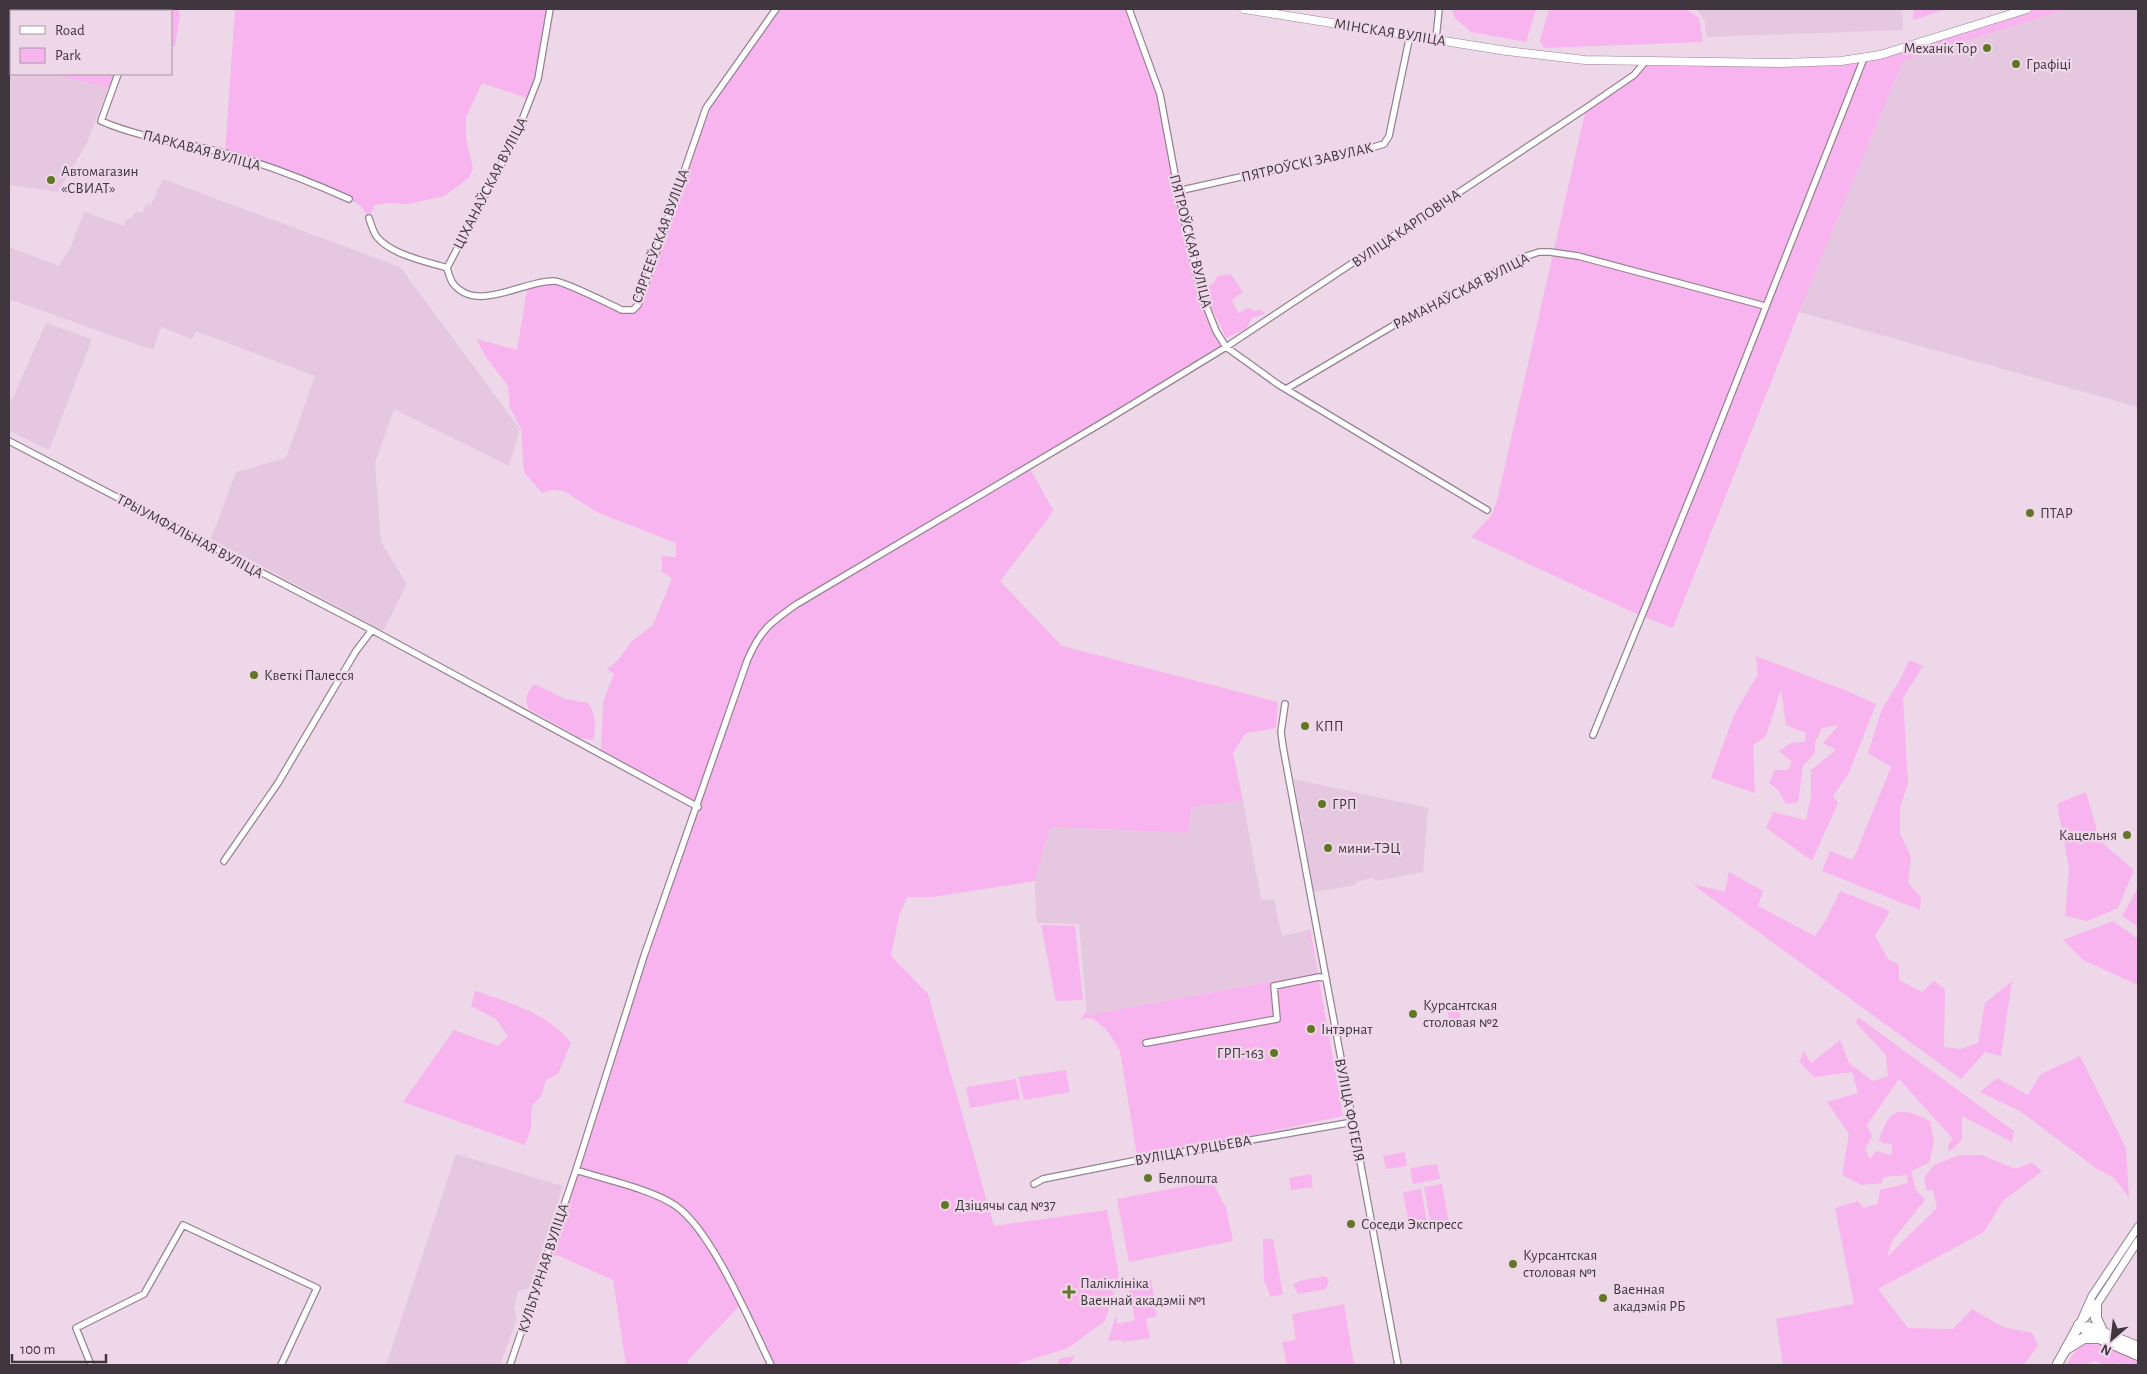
<svg xmlns="http://www.w3.org/2000/svg" width="2147" height="1374" viewBox="0 0 2147 1374" font-family="'Alegreya Sans',sans-serif">
	<rect width="100%" height="100%" fill="#eed7e9"/>
	<path fill="#e5c8e0" d="M9 9H39L38 11H11V74H53L108 88 87 143 58 192 9 185Z
		M1696 9H1902L1903 30 1706 37 1705 21Z
		M2068 9H2138V407L1799 312 1903 61Z
		M163 179 400 267 520 429 509 466 394 409 375 463 381 542 407 584 383 631 211 539 236 472 286 458 315 376 196 331 192 339 161 327 153 350 9 299V247L59 266 71 246 84 212 124 226 125 221 131 217H133L136 211 142 213 146 204 151 205Z
		M46 323 92 339 49 450 9 431V406Z
		M1294 779 1428 808 1423 872 1376 881 1373 878 1369 879 1355 882 1356 885 1314 892 1301 824 1303 821 1302 816 1299 814Z
		M1243 801 1261 899 1274 900 1282 936 1308 930 1317 973 1087 1015 1079 924 1038 923 1036 915 1035 881 1050 827 1188 833 1192 807Z
		M456 1154 563 1186 529 1288 518 1291 514 1307 517 1319 500 1365H386Z"/>
	<path fill="#f8b4ee" d="M39 9H178L180 15 175 46H171V11H38Z
		M235 9H550L542 60 531 99 482 83 466 117V138L473 169 469 178 444 196 408 204 387 203 375 205 369 218 361 206 349 199 326 189 225 154Z
		M776 9H1129L1155 77 1201 292 1226 347 1029 467 1053 510 1048 519 1000 581 1062 646 1278 702 1276 728 1246 733 1233 753 1243 801 1192 807 1188 833 1050 827 1035 881 933 897H907L899 916 891 956 928 994 994 1226 1107 1210 1119 1275 1105 1321 1068 1348 1013 1365H771L741 1304 689 1359 687 1365H626L613 1280 557 1255 547 1258 596 1102 698 807 601 754 603 702 614 674 607 669 618 660 632 641 653 625 672 578 662 572V556L676 557V543L597 512 564 491 552 490 542 493 524 472 521 429 510 408 508 386 485 356 477 339 517 350 528 285 556 281 622 310H633L638 305 706 108Z
		M1452 9H1536L1526 42 1471 32 1455 18Z
		M1549 9H1686L1699 18 1703 42 1544 48 1540 41Z
		M1914 9H1947L1913 20Z
		M2027 9H2068L1903 61 1799 312 1673 628 1641 616 1471 537 1491 516 1497 501 1586 108 1634 75 1645 62 1780 63 1880 55Z
		M53 74H118L112 89Z
		M1231 274 1243 292 1232 300 1238 313 1249 308 1255 311 1261 310 1265 314 1252 318 1246 329 1226 338 1209 302 1208 285 1213 284 1218 276Z
		M1756 656 1847 691 1876 704 1849 773 1833 796 1838 803 1812 861 1766 828 1773 812 1806 820 1811 796V770L1836 750 1823 743 1839 725 1822 728 1815 742V753L1803 766 1798 802 1786 804 1778 790 1769 783 1775 770H1788L1792 762 1779 751 1791 743 1805 742 1806 733 1786 725 1781 690 1766 736 1753 745 1755 793 1711 778 1734 715 1758 674Z
		M1909 660 1923 666 1903 698 1908 783 1900 808V833L1911 857 1908 883 1921 897 1920 910 1822 871 1830 851 1853 860 1891 767 1868 753 1882 709 1901 678Z
		M535 684 565 699 588 703C596 714 596 727 593 740L580 738 529 709C524 699 527 691 535 684Z
		M2086 792 2100 841 2134 870 2118 908 2087 921 2065 916 2069 868 2057 804Z
		M1729 872 1763 891 1758 906 1815 936 1826 920 1840 891 1890 911 1875 936 1888 959 1899 965V980L1922 992 1934 981 1945 989 1944 1047 1960 1049 1978 1043 1985 1003 2012 981 2001 1056 1985 1052 1961 1079 1692 884 1725 892Z
		M2138 888V927L2122 916Z
		M2113 921 2138 939V983L2136 984 2083 960 2063 940Z
		M1041 925 1075 926 1083 1000 1056 1001Z
		M1310 929 1343 1116 1207 1145 1137 1156 1120 1051 1106 1029 1093 1019 1087 1018 1080 1020 1087 1010V1015L1317 973 1308 930Z
		M475 991C508 1002 550 1014 571 1043L558 1074 546 1080 541 1096 532 1106 531 1128 525 1145 403 1102 454 1030 498 1046 508 1036 496 1019 471 1006Z
		M1457 1000 1461 1023 1450 1025 1446 1002Z
		M1858 1017 2014 1131 2012 1142 1962 1116V1140L1949 1152 1948 1145 1953 1139 1899 1079 1867 1125 1872 1136 1865 1149 1870 1159 1876 1151 1892 1155V1144L1883 1143 1879 1140C1882 1133 1885 1123 1889 1118 1900 1105 1918 1115 1930 1121L1934 1142 1929 1163 1911 1171 1916 1190 1925 1200 1892 1241 1887 1257 1937 1208 1933 1190 1927 1191 1924 1178 1934 1165 1959 1155H1982L2015 1169 2032 1163 2042 1171 2003 1201 1984 1232 1878 1289 1908 1328 1953 1329 1972 1309 2003 1327 2032 1333 2038 1345 2024 1365H1783L1776 1319 1854 1304 1835 1208 1858 1201 1863 1208 1878 1204 1880 1190 1908 1183 1907 1175 1883 1177 1882 1183 1862 1185 1842 1175 1849 1134 1827 1102 1858 1093 1852 1072 1814 1077 1799 1062 1804 1051 1811 1063 1840 1040 1849 1063 1873 1081 1888 1076 1886 1055 1856 1023Z
		M2080 1056 2126 1148 2129 1197 2113 1177 2097 1169 2020 1111 1980 1092 1997 1078 2028 1095 2041 1074Z
		M1066 1070 1070 1092 1024 1100 1018 1077Z
		M1016 1079 1020 1099 970 1108 966 1087Z
		M1405 1152 1407 1166 1386 1169 1383 1156Z
		M1437 1164 1440 1179 1413 1184 1410 1168Z
		M1311 1174 1313 1187 1291 1190 1289 1178Z
		M1212 1181 1226 1208 1233 1241 1129 1262 1117 1199Z
		M1442 1184 1449 1223 1431 1226 1424 1187Z
		M1421 1189 1428 1228 1410 1231 1403 1192Z
		M1263 1239H1273L1283 1294 1271 1297 1264 1281Z
		M1325 1276 1329 1280 1326 1289 1298 1294 1293 1285 1299 1281Z
		M1151 1280 1157 1316 1146 1319 1150 1338 1124 1342 1120 1340 1108 1341 1116 1315 1117 1324 1135 1320 1128 1285Z
		M1344 1304 1354 1365H1287L1282 1342 1296 1340 1292 1314Z
		M2083 1343 2098 1345 2099 1343 2138 1360V1365H2122L2117 1363 2116 1365H2105L2095 1361 2084 1365H2067L2076 1349Z
		M1075 1356 1069 1365H1057L1059 1359Z"/>
	<g fill="none" stroke-linecap="round" stroke-linejoin="round">
		<defs>
			<path id="minor" d="M1129 9 1160 94 1178 191 1201 293 1216 331 1226 347 1279 385 1487 510
				M137 11 138 9
				M1436 39 1439 9
				M118 74 101 121C135 136 172 141 208 149 257 160 304 179 349 199
				M1178 191 1374 147 1384 144 1389 136 1410 35
				M369 218C371 224 373 232 377 237 392 255 425 261 447 268
				M447 268C448 272 450 278 452 282 475 315 524 280 554 281 564 281 609 304 622 310H633L638 305 706 108 776 9
				M447 268 515 138 538 79 550 9
				M1286 389 1406 318 1524 257 1539 252H1550L1578 256 1765 306
				M9 441 372 630 698 807
				M1285 704 1281 732 1283 747 1398 1365
				M1593 735 1703 466 1864 58
				M224 861 278 783 356 651 372 630
				M1146 1043 1277 1019 1274 986 1319 977 1325 978
				M576 1170C603 1179 654 1190 676 1206 712 1231 751 1324 771 1365
				M1034 1184 1043 1179 1138 1160 1353 1122
				M91 1365 76 1328 144 1294 183 1225 317 1288 281 1365
				M510 1365 576 1170 644 956 747 661C760 630 770 623 797 604L1105 421 1226 347 1586 108 1634 75 1645 62"/>
			<path id="tertiary" d="M2084 1319 2099 1301 2138 1241
				M2079 1325 2092 1296 2138 1227"/>
			<path id="secondary" d="M1244 9 1507 51 1585 60 1780 63 1841 61 1880 55 2027 9"/>
			<path id="primary" d="M2057 1365 2079 1325"/>
			<path id="trunk" d="M2096 1305V1318L2102 1331
				M2079 1325 2099 1338 2138 1355
				M2088 1327 2138 1347
				M2066 1349 2084 1338H2098"/>
		</defs>
		<use href="#minor" stroke="#978293" stroke-width="8"/>
		<use href="#tertiary" stroke="#978293" stroke-width="9"/>
		<use href="#secondary" stroke="#978293" stroke-width="9"/>
		<use href="#primary" stroke="#978293" stroke-width="11"/>
		<use href="#trunk" stroke="#978293" stroke-width="12"/>
		<use href="#minor" stroke="#fff" stroke-width="5.5"/>
		<use href="#tertiary" stroke="#fff" stroke-width="7"/>
		<use href="#secondary" stroke="#fff" stroke-width="8"/>
		<use href="#primary" stroke="#fff" stroke-width="9"/>
		<use href="#trunk" stroke="#fff" stroke-width="10"/>
	</g>
	<g fill="#627625" stroke="#eed7e9" stroke-width="2">
		<circle cx="1987" cy="48" r="5"/>
		<circle cx="2016" cy="64" r="5"/>
		<circle cx="51" cy="180" r="5"/>
		<circle cx="2030" cy="513" r="5"/>
		<circle cx="254" cy="675" r="5"/>
		<circle cx="1305" cy="726" r="5"/>
		<circle cx="1322" cy="804" r="5"/>
		<circle cx="2127" cy="835" r="5"/>
		<circle cx="1328" cy="848" r="5"/>
		<circle cx="1413" cy="1014" r="5"/>
		<circle cx="1311" cy="1029" r="5"/>
		<circle cx="1274" cy="1053" r="5"/>
		<circle cx="1148" cy="1178" r="5"/>
		<circle cx="945" cy="1205" r="5"/>
		<circle cx="1351" cy="1224" r="5"/>
		<circle cx="1513" cy="1264" r="5"/>
		<path d="M1066.5 1284.5h5v5h5v5h-5v5h-5v-5h-5v-5h5z"/>
		<circle cx="1603" cy="1298" r="5"/>
	</g>
	<g text-anchor="middle" stroke-width="4.5" stroke-linejoin="round" paint-order="stroke">
		<g font-size="15" fill="#3f363e" stroke="#eed7e9">
			<text transform="translate(1390 32) rotate(9)" y="5">МІНСКАЯ ВУЛІЦА</text>
			<text transform="translate(202 150) rotate(15)" y="5">ПАРКАВАЯ ВУЛІЦА</text>
			<text transform="translate(1307 162) rotate(-13)" y="5">ПЯТРОЎСКІ ЗАВУЛАК</text>
			<text transform="translate(490 183) rotate(-63)" y="5">ЦІХАНАЎСКАЯ ВУЛІЦА</text>
			<text transform="translate(1406 228) rotate(-34)" y="5">ВУЛІЦА КАРПОВІЧА</text>
			<text transform="translate(660 236) rotate(-70)" y="5">СЯРГЕЕЎСКАЯ ВУЛІЦА</text>
			<text transform="translate(1191 241) rotate(76)" y="5">ПЯТРОЎСКАЯ ВУЛІЦА</text>
			<text transform="translate(1461 291) rotate(-27)" y="5">РАМАНАЎСКАЯ ВУЛІЦА</text>
			<text transform="translate(190 536) rotate(28)" y="5">ТРЫУМФАЛЬНАЯ ВУЛІЦА</text>
			<text transform="translate(1350 1110) rotate(79)" y="5">ВУЛІЦА ФОГЕЛЯ</text>
			<text transform="translate(1193 1150) rotate(-10)" y="5">ВУЛІЦА ГУРЦЬЕВА</text>
			<text transform="translate(543 1268) rotate(-72)" y="5">КУЛЬТУРНАЯ ВУЛІЦА</text>
		</g>
		<g font-size="15" fill="#3f363e" stroke="#eed7e9" text-anchor="start">
			<text x="1977" y="53" text-anchor="end">Механік Тор</text>
			<text x="2026" y="69">Графіці</text>
			<text x="61" y="176">Автомагазин<tspan x="61" dy="17">«СВИАТ»</tspan></text>
			<text x="2040" y="518">ПТАР</text>
			<text x="264" y="680">Кветкі Палесся</text>
			<text x="1315" y="731">КПП</text>
			<text x="1332" y="809">ГРП</text>
			<text x="2117" y="840" text-anchor="end">Кацельня</text>
			<text x="1338" y="853">мини-ТЭЦ</text>
			<text x="1423" y="1010">Курсантская<tspan x="1423" dy="17">столовая №2</tspan></text>
			<text x="1321" y="1034">Інтэрнат</text>
			<text x="1264" y="1058" text-anchor="end">ГРП-163</text>
			<text x="1158" y="1183">Белпошта</text>
			<text x="955" y="1210">Дзіцячы сад №37</text>
			<text x="1361" y="1229">Соседи Экспресс</text>
			<text x="1523" y="1260">Курсантская<tspan x="1523" dy="17">столовая №1</tspan></text>
			<text x="1080" y="1288">Паліклініка<tspan x="1080" dy="17">Ваеннай акадэміі №1</tspan></text>
			<text x="1613" y="1294">Ваенная<tspan x="1613" dy="17">акадэмія РБ</tspan></text>
		</g>
	</g>
	<rect width="2147" height="1374" fill="none" stroke="#3f363e" stroke-width="20"/>
	<rect x="10" y="10" width="162" height="65" fill="#eed7e9" stroke="#a897a5"/>
	<rect x="20" y="26" width="25" height="8" fill="#ffffff" stroke="#a897a5"/>
	<text x="55" y="35" font-size="15" fill="#3f363e">Road</text>
	<rect x="20" y="48" width="25" height="15" fill="#f8b4ee" stroke="#a897a5"/>
	<text x="55" y="60" font-size="15" fill="#3f363e">Park</text>
	<g transform="translate(2112 1339) rotate(208)" stroke="#eed7e9" stroke-width="4" paint-order="stroke">
	<path d="M0-4L9 19L0 12L-9 19Z" fill="#3f363e"/>
	<text y="-8" font-size="14" font-weight="bold" text-anchor="middle" fill="#3f363e">N</text>
	</g>
	<path d="M12 1354v8h94v-8" fill="none" stroke="#3f363e" stroke-width="2.5"/>
	<text x="20" y="1354" font-size="15" fill="#3f363e" stroke="#eed7e9" stroke-width="4" paint-order="stroke">100 m</text>
</svg>
